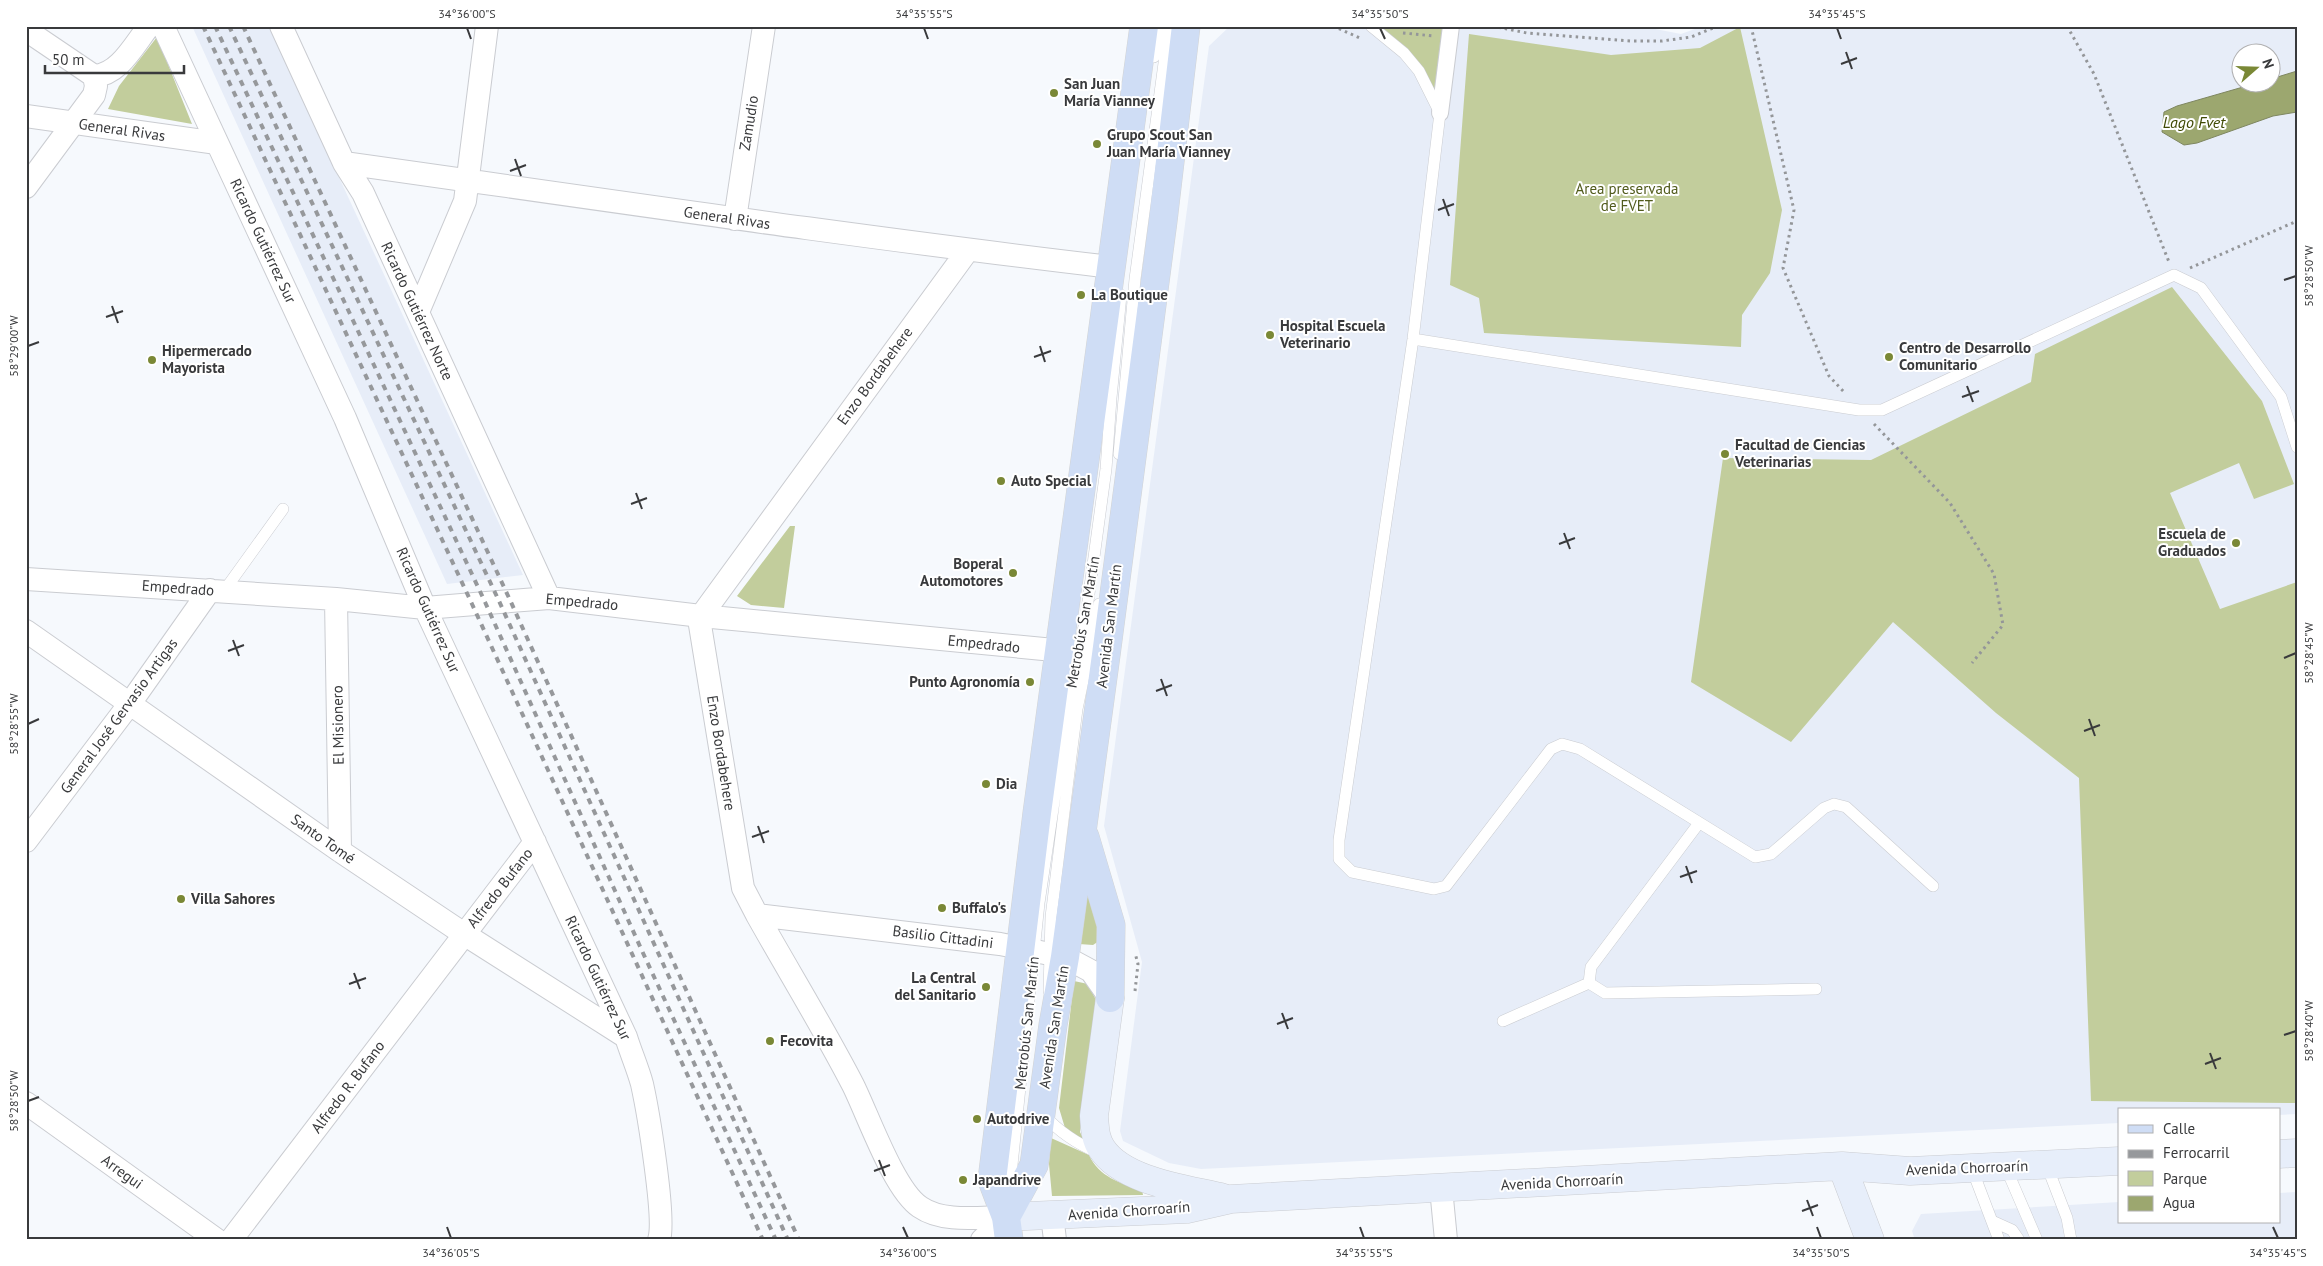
<svg xmlns="http://www.w3.org/2000/svg" width="2323" height="1266" viewBox="0 0 2323 1266" font-family="'PT Sans',sans-serif">
	<rect width="100%" height="100%" fill="#f6f9fd"/>
	<path fill="#e7edf8" fill-rule="evenodd" d="M192 26H269L523 575 447 584Z
		M1230 26H1372L1448 47 1460 26H1640L1681 34 1703 26H2297V1114L2279 1115V1110H2119V1123L1201 1169 1169 1163 1123 1141 1120 1131 1142 962 1104 826 1209 46ZM2240 52H2270V82H2240Z
		M2297 1192V1240H1915L1912 1231 1921 1214 2119 1202V1222H2279V1193Z"/>
	<path fill="#c2cd9c" d="M1371 26H1451L1440 113 1419 71Z
		M1740 27 1782 210 1770 273 1742 315 1741 347 1484 333 1479 298 1450 285 1469 34 1611 55 1700 48Z
		M157 37 192 124 108 109 119 86Z
		M2172 287 2262 401 2294 484 2254 499 2239 463 2170 493 2220 609 2297 582V1103L2091 1101 2079 778 1996 713 1893 622 1791 742 1691 682 1723 458 1871 460 2031 382 2035 354Z
		M790 526H795L784 608 751 605 737 596Z
		M1085 877 1097 916 1099 941 1093 945 1079 944Z
		M1074 981 1088 984 1097 1002V1008L1080 1132 1085 1142 1065 1128 1059 1108Z
		M1051 1138 1089 1155C1099 1177 1120 1183 1142 1190L1143 1195 1052 1196 1049 1164Z"/>
	<path fill="#9ca76f" stroke="#7e8660" d="M2297 71V112L2273 116 2197 143 2184 145 2162 132 2164 112 2177 106 2257 83 2270 82 2271 79Z"/>
	<g fill="none" stroke-linecap="round" stroke-linejoin="round">
		<defs>
			<path id="service" d="M1371 26 1404 53 1419 71 1440 113 1413 339 1339 840V859L1352 872 1434 889 1446 886 1551 749 1562 744 1580 749 1755 857 1771 854 1824 808 1834 804 1846 807 1933 886
				M1154 57 1158 26
				M1413 339 1859 410H1882L2174 275 2201 288 2281 397 2297 447
				M1119 454 1135 279 1169 26
				M224 591 283 509
				M1699 823 1591 967 1589 983 1605 993 1816 989
				M1049 991 1051 917 1072 748 1077 709 1099 604
				M1503 1021 1589 983
				M1043 1114C1059 1132 1077 1144 1099 1153
				M2047 1166 2067 1218 2071 1240
				M2006 1168 2037 1240
				M1972 1169 1999 1240
				M1009 1194 1039 903 1068 708 1086 616 1106 469 1111 398 1121 295
				M1992 1221 2012 1230 2019 1240"/>
			<path id="pedestrian" d="M1440 113 1451 26"/>
			<path id="minor" d="M163 26 345 418 425 608 626 1037C631 1053 638 1069 642 1084 648 1111 666 1219 659 1240
				M281 26 344 163 363 193 549 598
				M26 30 94 76
				M94 76C119 75 134 45 149 26
				M26 116 217 143
				M344 163C600 199 855 237 1111 267
				M26 187 94 95 96 86 94 76
				M735 219 764 26
				M968 250 701 616 700 625 743 888 757 915C789 972 823 1027 853 1085 868 1115 894 1190 920 1207 943 1223 980 1217 1006 1217
				M418 312 465 201 487 26
				M26 579 336 599 425 608 549 598 701 616 1106 655
				M336 599 340 851
				M26 631 340 851 464 934 626 1037
				M26 841 131 702 210 590
				M757 915 1000 944 1065 957 1091 971 1110 998
				M26 1103 217 1240
				M1441 1188 1446 1240
				M1052 1215 1055 1240
				M231 1240 535 842
				M982 1240 1006 1217"/>
			<path id="secondary" d="M1110 998 1094 1116C1095 1128 1095 1139 1102 1149 1124 1182 1188 1189 1224 1198
				M2279 1154 2297 1153
				M1842 1166 1870 1240
				M1006 1217 1187 1209 1231 1199 1842 1166 1910 1171 2119 1161"/>
			<path id="primary" d="M1085 837 1111 925 1110 998
				M1006 1217 1034 1165 1053 1025 1065 957 1106 655 1163 221 1186 26
				M1009 1240 1006 1217 992 1180 1037 813 1144 26"/>
		</defs>
		<use href="#service" stroke="#caccd1" stroke-width="12"/>
		<use href="#pedestrian" stroke="#caccd1" stroke-width="18"/>
		<use href="#minor" stroke="#caccd1" stroke-width="24"/>
		<use href="#secondary" stroke="#caccd1" stroke-width="29"/>
		<use href="#primary" stroke="#d3d4d4" stroke-width="29"/>
		<path stroke="#949699" stroke-width="3" stroke-dasharray="2.5 4" stroke-linecap="butt" d="M1333 26 1362 39
			M1492 26 1527 33 1631 41H1662L1691 37 1718 26
			M1751 26 1794 210 1783 268 1829 376 1844 392
			M2067 26 2094 74 2169 262
			M1403 33 1434 36
			M2190 268 2297 221
			M1874 424 1950 503 1994 574 2003 625 1972 663
			M1135 991 1138 964 1135 953"/>
		<use href="#service" stroke="#fff" stroke-width="11"/>
		<use href="#pedestrian" stroke="#fff" stroke-width="16"/>
		<use href="#minor" stroke="#fff" stroke-width="22"/>
		<use href="#secondary" stroke="#e7eefa" stroke-width="28"/>
		<use href="#primary" stroke="#cfddf5" stroke-width="28"/>
		<path stroke="#96989b" stroke-width="4" stroke-dasharray="6 6" stroke-linecap="butt" d="M203 26 472 604 763 1240
			M215 26 485 602 643 953 776 1240
			M229 26 499 601 788 1240
			M243 26 510 600 799 1240"/>
	</g>
	<path fill="none" stroke="#393a3c" stroke-width="2" d="M467 28 471 39M924 28 928 39M1380 28 1385 39M1837 28 1841 39M1846 52 1852 69M1841 64 1857 58M515 159 521 176M510 171 526 165M1443 199 1449 216M1438 210 1454 204M2284 280 2296 276M112 306 118 323M106 317 123 311M28 346 39 342M1040 346 1045 362M1034 357 1051 351M1967 386 1973 402M1962 397 1979 391M636 493 642 509M631 504 647 498M1564 533 1570 549M1559 544 1575 538M233 640 239 656M228 651 244 645M2284 658 2296 653M1161 679 1167 696M1156 691 1172 685M2089 719 2095 736M28 724 39 719M2084 731 2100 725M758 826 764 843M752 837 769 831M1686 866 1692 883M1680 877 1697 871M354 973 360 989M349 984 366 978M1282 1013 1288 1029M1277 1024 1293 1018M2284 1035 2296 1031M2210 1053 2216 1069M2205 1064 2221 1058M28 1101 39 1097M879 1160 885 1176M874 1171 890 1165M1807 1200 1813 1216M1802 1211 1818 1205M447 1227 451 1238M903 1227 908 1238M1360 1227 1364 1238M1817 1227 1821 1238M2273 1227 2278 1238"/>
	<g fill="#7a8836" stroke="#fff" stroke-width="2">
		<circle cx="1054" cy="93" r="5"/>
		<circle cx="1097" cy="144" r="5"/>
		<circle cx="1081" cy="295" r="5"/>
		<circle cx="1270" cy="335" r="5"/>
		<circle cx="1889" cy="357" r="5"/>
		<circle cx="152" cy="360" r="5"/>
		<circle cx="1725" cy="454" r="5"/>
		<circle cx="1001" cy="481" r="5"/>
		<circle cx="2236" cy="543" r="5"/>
		<circle cx="1013" cy="573" r="5"/>
		<circle cx="1030" cy="682" r="5"/>
		<circle cx="986" cy="784" r="5"/>
		<circle cx="181" cy="899" r="5"/>
		<circle cx="942" cy="908" r="5"/>
		<circle cx="986" cy="987" r="5"/>
		<circle cx="770" cy="1041" r="5"/>
		<circle cx="977" cy="1119" r="5"/>
		<circle cx="963" cy="1180" r="5"/>
	</g>
	<g text-anchor="middle" stroke-width="4" stroke-linejoin="round" paint-order="stroke">
		<g font-size="15" font-weight="bold" fill="#393a3c" stroke="#fff" text-anchor="start">
			<text x="1064" y="89">San Juan<tspan x="1064" dy="17">María Vianney</tspan></text>
			<text x="1107" y="140">Grupo Scout San<tspan x="1107" dy="17">Juan María Vianney</tspan></text>
			<text x="1091" y="300">La Boutique</text>
			<text x="1280" y="331">Hospital Escuela<tspan x="1280" dy="17">Veterinario</tspan></text>
			<text x="1899" y="353">Centro de Desarrollo<tspan x="1899" dy="17">Comunitario</tspan></text>
			<text x="162" y="356">Hipermercado<tspan x="162" dy="17">Mayorista</tspan></text>
			<text x="1735" y="450">Facultad de Ciencias<tspan x="1735" dy="17">Veterinarias</tspan></text>
			<text x="1011" y="486">Auto Special</text>
			<text x="2226" y="539" text-anchor="end">Escuela de<tspan x="2226" dy="17">Graduados</tspan></text>
			<text x="1003" y="569" text-anchor="end">Boperal<tspan x="1003" dy="17">Automotores</tspan></text>
			<text x="1020" y="687" text-anchor="end">Punto Agronomía</text>
			<text x="996" y="789">Dia</text>
			<text x="191" y="904">Villa Sahores</text>
			<text x="952" y="913">Buffalo's</text>
			<text x="976" y="983" text-anchor="end">La Central<tspan x="976" dy="17">del Sanitario</tspan></text>
			<text x="780" y="1046">Fecovita</text>
			<text x="987" y="1124">Autodrive</text>
			<text x="973" y="1185">Japandrive</text>
		</g>
		<g font-size="15" fill="#393a3c" stroke="#fff">
			<text transform="translate(749 123) rotate(-81)" y="5">Zamudio</text>
			<text transform="translate(122 130) rotate(8)" y="5">General Rivas</text>
			<text transform="translate(727 218) rotate(8)" y="5">General Rivas</text>
			<text transform="translate(263 241) rotate(65)" y="5">Ricardo Gutiérrez Sur</text>
			<text transform="translate(417 311) rotate(65)" y="5">Ricardo Gutiérrez Norte</text>
			<text transform="translate(875 376) rotate(-54)" y="5">Enzo Bordabehere</text>
			<text transform="translate(178 588) rotate(4)" y="5">Empedrado</text>
			<text transform="translate(582 602) rotate(5)" y="5">Empedrado</text>
			<text transform="translate(428 610) rotate(66)" y="5">Ricardo Gutiérrez Sur</text>
			<text transform="translate(1083 622) rotate(-80)" y="5">Metrobús San Martín</text>
			<text transform="translate(1109 626) rotate(-83)" y="5">Avenida San Martín</text>
			<text transform="translate(984 644) rotate(6)" y="5">Empedrado</text>
			<text transform="translate(119 716) rotate(-54)" y="5">General José Gervasio Artigas</text>
			<text transform="translate(338 725) rotate(-91)" y="5">El Misionero</text>
			<text transform="translate(721 753) rotate(81)" y="5">Enzo Bordabehere</text>
			<text transform="translate(323 839) rotate(35)" y="5">Santo Tomé</text>
			<text transform="translate(500 888) rotate(-52)" y="5">Alfredo Bufano</text>
			<text transform="translate(943 937) rotate(7)" y="5">Basilio Cittadini</text>
			<text transform="translate(598 978) rotate(65)" y="5">Ricardo Gutiérrez Sur</text>
			<text transform="translate(1027 1023) rotate(-84)" y="5">Metrobús San Martín</text>
			<text transform="translate(1054 1027) rotate(-81)" y="5">Avenida San Martín</text>
			<text transform="translate(348 1087) rotate(-53)" y="5">Alfredo R. Bufano</text>
			<text transform="translate(1967 1168) rotate(-2)" y="5">Avenida Chorroarín</text>
			<text transform="translate(122 1172) rotate(36)" y="5">Arregui</text>
			<text transform="translate(1562 1182) rotate(-3)" y="5">Avenida Chorroarín</text>
			<text transform="translate(1129 1211) rotate(-4)" y="5">Avenida Chorroarín</text>
		</g>
		<g font-size="15" fill="#515b1c" stroke="#fff">
			<text x="1627" y="194">Area preservada<tspan x="1627" dy="17">de FVET</tspan></text>
		</g>
		<g font-size="16" font-style="italic" fill="#404a04" stroke="#fff">
			<text x="2194" y="128">Lago Fvet</text>
		</g>
	</g>
	<rect width="2323" height="1266" fill="none" stroke="#ffffff" stroke-width="55"/>
	<rect x="2118" y="1108" width="162" height="115" fill="#ffffff" stroke="#b0b0b1"/>
	<rect x="2128" y="1125" width="25" height="8" fill="#cfddf5" stroke="#b0b0b1"/>
	<text x="2163" y="1134" font-size="15" fill="#393a3c">Calle</text>
	<rect x="2128" y="1150" width="25" height="8" fill="#96989b" stroke="#b0b0b1"/>
	<text x="2163" y="1158" font-size="15" fill="#393a3c">Ferrocarril</text>
	<rect x="2128" y="1171" width="25" height="15" fill="#c2cd9c" stroke="#b0b0b1"/>
	<text x="2163" y="1184" font-size="15" fill="#393a3c">Parque</text>
	<rect x="2128" y="1196" width="25" height="15" fill="#9ca76f" stroke="#b0b0b1"/>
	<text x="2163" y="1208" font-size="15" fill="#393a3c">Agua</text>
	<g transform="translate(2256 68) rotate(70)"><circle r="24" fill="#ffffff" stroke="#b0b0b1"/>
	<path d="M0-4L9 19L0 12L-9 19Z" fill="#7a8836"/>
	<text y="-8" font-size="14" font-weight="bold" text-anchor="middle" fill="#393a3c">N</text>
	</g>
	<path d="M45 65v8h139v-8" fill="none" stroke="#393a3c" stroke-width="2.5"/>
	<text x="52" y="65" font-size="15" fill="#393a3c" stroke="#ffffff" stroke-width="4" paint-order="stroke">50 m</text>
	<rect x="28" y="28" width="2268" height="1210" fill="none" stroke="#393a3c" stroke-width="2"/>
	<g font-size="12" text-anchor="middle" fill="#393a3c">
		<text x="467" y="18">34°36'00"S</text>
		<text x="924" y="18">34°35'55"S</text>
		<text x="1380" y="18">34°35'50"S</text>
		<text x="1837" y="18">34°35'45"S</text>
		<text transform="translate(2309 276) rotate(-90)" y="4">58°28'50"W</text>
		<text transform="translate(14 346) rotate(-90)" y="4">58°29'00"W</text>
		<text transform="translate(2309 653) rotate(-90)" y="4">58°28'45"W</text>
		<text transform="translate(14 724) rotate(-90)" y="4">58°28'55"W</text>
		<text transform="translate(2309 1031) rotate(-90)" y="4">58°28'40"W</text>
		<text transform="translate(14 1101) rotate(-90)" y="4">58°28'50"W</text>
		<text x="451" y="1257">34°36'05"S</text>
		<text x="908" y="1257">34°36'00"S</text>
		<text x="1364" y="1257">34°35'55"S</text>
		<text x="1821" y="1257">34°35'50"S</text>
		<text x="2278" y="1257">34°35'45"S</text>
	</g>
</svg>
